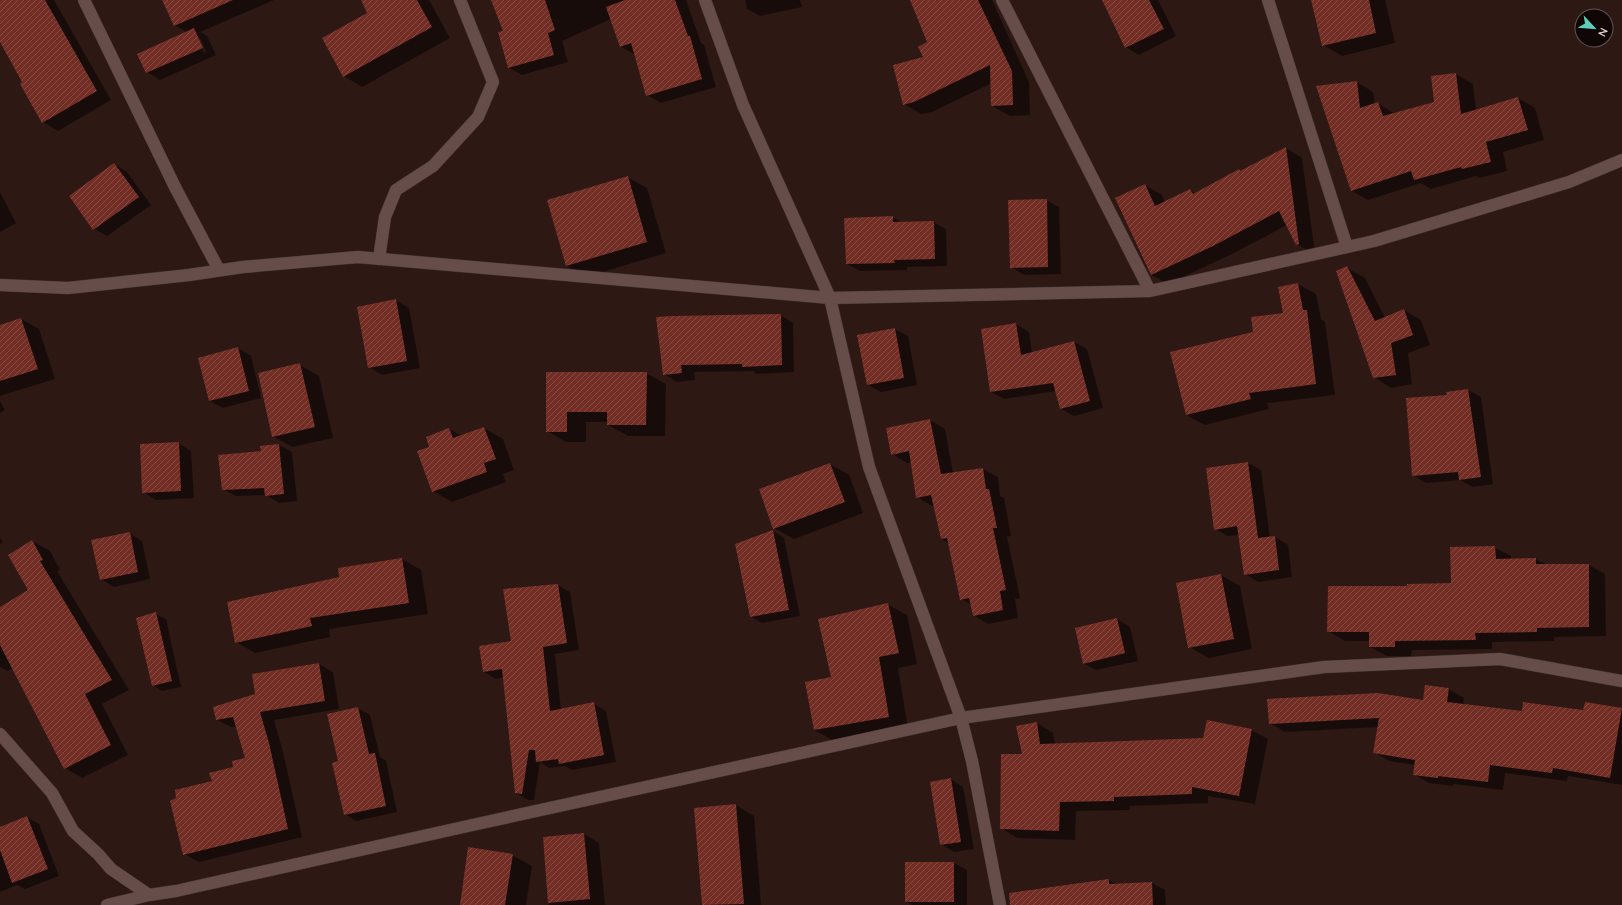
<svg xmlns="http://www.w3.org/2000/svg" width="1622" height="905" viewBox="0 0 1622 905" font-family="Quicksand,sans-serif">
	<defs>
		<pattern id="building-hatch" width="6" height="6" patternUnits="userSpaceOnUse"><rect width="6" height="6" fill="#722d24"/><path d="M-1 1l2-2M0 6l6-6M5 7l2-2" fill="none" stroke="#864a43"/></pattern>
	</defs>
	<rect width="100%" height="100%" fill="#2d1814"/>
	<path fill="#0007" fill-rule="evenodd" d="M0 0H54L111 100 58 131 43 122 24 82 0 40Z
		M163 0H274L200 32 207 36 216 55 160 80 147 72 187 32 174 25ZM198 38H200L206 52 204 53Z
		M361 0H429L450 38 362 87 344 76 368 14Z
		M492 0H686L701 43 704 45 716 87 661 103 647 95 634 54 620 46 611 19 562 41 568 62 522 75 508 67 504 31Z
		M745 0H800L802 7 760 16 747 9Z
		M911 0H992L1029 82 1030 115 1010 116 992 106V83L932 112 921 114 904 104 924 58 928 43Z
		M1103 0H1158L1176 36 1139 55 1126 47Z
		M1312 0H1385L1395 43 1342 56 1323 45Z
		M1456 74 1473 84 1476 111 1518 98 1535 108 1544 140 1503 152 1507 171 1479 178 1476 176 1431 189 1421 183 1368 200 1352 191 1357 82 1373 92 1375 104 1378 103 1395 114 1435 103Z
		M1286 148 1302 158 1315 253 1313 254 1297 244 1287 225 1230 255 1168 284 1152 275 1117 198 1145 185 1162 195 1165 202 1190 190 1196 194 1239 171 1241 172Z
		M114 164 127 172 151 205 107 236 94 229Z
		M627 177 647 188 666 253 586 277 567 266Z
		M0 192 16 223 0 232Z
		M1046 200 1059 207 1061 274 1024 275 1011 267Z
		M893 217 902 223 933 222 946 229 947 266 907 267V270L860 271 847 264Z
		M1347 268 1365 278 1385 318 1404 310 1421 320 1430 345 1408 353 1412 384 1391 388 1374 377Z
		M1298 284 1316 294 1321 319 1325 322 1335 395 1267 403 1269 409 1205 425 1186 415 1254 332 1284 314Z
		M396 300 409 308 420 368 382 375 369 367Z
		M780 315 793 323 794 372 756 374 753 371 694 372 695 380 677 382 664 374 658 318Z
		M21 319 39 329 55 379 0 396V326Z
		M1016 324 1029 332 1032 353 1074 342 1087 349 1103 408 1074 416 1061 409 1056 391 1004 399 991 392Z
		M895 329 908 336 917 385 881 392 868 385Z
		M238 348 251 356 261 398 223 408 210 401Z
		M300 365 319 376 333 438 292 447 273 436Z
		M547 373H646L666 384 665 436H628L608 425V422H586V442H566L547 431Z
		M1468 390 1481 397 1493 484 1473 487 1460 480 1426 483 1413 475 1448 395V393Z
		M0 401 5 410 0 413Z
		M930 420 945 429 953 473 983 469 998 477 1000 496 1004 498 1011 536 1007 537 1020 598 1015 599 1018 618 988 624 973 615 972 605 961 599 949 543 941 539 935 505 932 506 917 497 912 462 907 463 892 454Z
		M484 428 503 439 514 470 503 474 506 482 452 502 433 491 431 448 449 429 462 436Z
		M178 443 191 451 194 498 156 500 143 492Z
		M279 445 292 452 297 501 279 503 266 495 236 496 223 489 262 452Z
		M1248 463 1261 470 1270 538 1275 537 1288 545 1292 577 1258 582 1245 574 1239 535 1228 536 1215 529Z
		M830 464 849 475 863 513 794 539 774 528Z
		M773 531 784 538 800 616 762 623 751 617Z
		M129 533 142 541 150 579 114 587 101 579Z
		M0 538 3 542 0 544Z
		M32 541 50 551 60 570 57 571 129 690 102 704 128 755 82 778 65 768 13 668 7 671 0 667V608L30 590Z
		M1494 547 1511 556V560L1536 559 1547 565H1589L1605 574 1606 636 1554 637V641L1492 642V649L1412 650 1411 656H1387L1370 647V641H1345L1328 631 1408 587 1452 584Z
		M402 559 421 570 428 614 329 629 330 637 255 653 236 642 340 578Z
		M1221 575 1240 586 1252 649 1209 658 1189 647Z
		M557 585 570 592 579 650 555 654 561 710 594 704 606 711 616 762 572 770 565 766 549 768 540 762 534 800H528L516 793 504 677 496 679 484 672 513 642Z
		M887 604 907 615 917 664 898 668 908 728 834 741 814 730 833 678Z
		M156 614 166 619 181 687 162 691 153 685Z
		M1117 619 1130 627 1138 661 1096 670 1083 663Z
		M319 664 333 672 339 709 274 720 283 752 302 837 199 862 184 854 213 782 247 759 237 727H231L216 719 256 695Z
		M1449 689 1464 698 1463 705 1523 712 1584 711 1585 703 1622 709V785L1568 776 1567 781 1505 773 1503 790 1453 784V786L1429 783 1414 774 1415 765 1389 761 1374 752 1378 727 1285 732 1270 723 1424 701Z
		M358 708 370 715 380 757 386 761 397 812 356 821 345 814 339 762Z
		M1037 723 1053 733 1055 744 1204 739 1251 730 1268 739 1255 804 1208 796V803L1130 806V810L1076 811 1075 840 1017 838 1001 828 1023 755Z
		M951 779 963 787 974 849 954 852 941 844Z
		M736 805 754 816 761 905H703L695 809Z
		M27 817 39 824 59 876 25 889 17 885 0 892V828Z
		M584 834 599 843 605 905H549L544 838Z
		M512 855 532 866 526 905H461Z
		M954 863 967 870V905H912L906 902Z
		M1109 880 1116 884 1152 883 1165 890 1166 905H1042Z"/>
	<path fill="url(#building-hatch)" d="M0 0H45L97 91 42 123 20 84 22 82 0 42Z
		M162 0H233L174 26Z
		M361 0H417L432 27 343 77 322 38 367 13Z
		M491 0H545L555 30 548 33 554 55 508 68 498 32 503 31Z
		M625 0H675L688 36H690L702 79 646 96 631 43 620 47 606 7Z
		M910 0H978L1012 71 1013 105 991 106 990 65 914 102 903 105 893 65 923 57 918 47 927 42Z
		M1102 0H1149L1164 29 1125 48Z
		M1311 0H1369L1376 33 1322 46Z
		M194 28 203 48 146 73 137 54Z
		M1456 73 1461 114 1518 97 1528 130 1486 142 1491 162 1462 169 1461 167 1414 180 1411 171 1351 191 1316 86 1357 81 1360 108 1378 102 1383 116 1434 102 1431 76Z
		M1286 147 1299 244 1296 245 1279 211 1213 246 1151 275 1115 198 1145 184 1155 206 1190 189 1193 194 1239 169 1240 171Z
		M114 163 139 197 93 230 69 196Z
		M628 176 647 242 566 266 547 200Z
		M1047 199 1048 267 1010 268 1008 200Z
		M893 216V222L934 221 935 259 894 260 895 263 846 264 844 218Z
		M1347 266 1375 321 1404 309 1413 335 1391 343 1396 375 1373 378 1336 271Z
		M1298 283 1303 310H1307L1316 384 1249 393 1251 399 1186 415 1170 352 1253 332 1251 317 1283 313 1278 287Z
		M396 299 407 361 368 368 357 307Z
		M781 314 782 365 742 367V364L681 365 682 373 663 375 656 317 673 316Z
		M21 318 38 369 0 381V325Z
		M1016 323 1021 355 1074 341 1090 401 1060 409 1053 383 990 392 981 329Z
		M895 328 904 378 867 385 857 335Z
		M238 347 249 391 209 401 198 358Z
		M300 363 315 427 272 437 258 373Z
		M546 372H647L646 425H607V412H567V432H546Z
		M1468 389 1481 477 1459 480 1458 472 1412 476 1406 398 1447 395 1446 392Z
		M930 419 941 474 983 468 986 489H989L997 528H993L1006 590 1000 591 1003 610 973 616 969 598 960 600 947 538 941 539 931 495 916 498 909 451 891 455 886 428Z
		M484 427 496 459 484 463 487 472 432 492 417 451 429 447 426 437 449 428 453 438Z
		M179 442 181 491 142 493 140 444Z
		M279 444 284 494 265 496 264 488 222 490 218 455 261 451 260 446Z
		M1248 462 1258 538 1275 536 1279 570 1244 575 1237 526 1214 530 1206 468Z
		M830 463 845 502 773 529 759 489Z
		M773 530 789 610 750 617 735 544Z
		M130 532 138 572 100 580 91 540Z
		M32 540 43 560 40 561 112 680 85 694 111 745 64 769 0 645V607L28 590 8 555Z
		M1495 546 1496 559 1536 558V564H1589V627L1537 628V632L1475 633 1476 640 1395 641V647H1369V632H1327L1328 586H1407V584L1451 583 1450 547Z
		M402 558 409 603 310 618 312 626 235 643 227 602 339 577 338 568Z
		M1221 574 1234 639 1188 648 1176 583Z
		M558 584 567 643 543 647 550 711 594 702 604 755 559 764 558 759 536 762 535 750H529L522 794 515 793 502 669 483 672 479 646 511 641 503 589Z
		M888 603 899 653 879 657 889 717 814 730 805 682 831 677 818 619Z
		M156 612 172 681 152 686 136 618Z
		M1117 618 1125 653 1083 664 1075 628Z
		M319 663 325 701 260 712 269 743 288 829 183 855 170 801 176 798 175 790 212 781 209 773 233 767 232 761 245 758 233 717 216 720 213 707 255 694 252 674Z
		M1425 685 1449 688 1447 702 1522 711 1523 702 1583 710 1585 702 1622 708 1610 778 1553 768 1552 773 1490 765 1488 782 1438 776V778L1413 775 1415 760 1373 753 1379 718 1269 724 1267 699 1378 693 1423 700Z
		M358 707 369 754 375 753 386 806 344 815 332 763 338 761 327 714Z
		M1207 720 1252 729 1239 796 1192 787V794L1114 797V801L1060 802 1059 831 1000 829 1001 754H1022L1016 726 1037 722 1040 744 1125 741 1203 738Z
		M951 778 961 842 940 845 930 782Z
		M736 804 744 904 702 905 694 808Z
		M27 816 48 869 12 883 0 850V827Z
		M584 833 590 899 548 903 543 837Z
		M468 847 513 854 505 905H460Z
		M905 862H954V902H905Z
		M1109 879V884L1152 882 1153 905H1010L1009 893Z"/>
	<g fill="none" stroke-linecap="round" stroke-linejoin="round">
		<defs>
			<path id="minor" d="M84 0 176 189 219 270
				M705 0 743 105 830 298 869 467 961 718 972 761 1000 905
				M1002 0 1150 291
				M1268 0 1347 247
				M379 259 385 217 396 190 433 166 478 117 493 82 460 0
				M0 285 68 288 189 275 243 267 358 257 830 298 1150 291 1374 241 1569 182 1622 160
				M0 734 52 793 73 831 98 854 111 869 149 895 176 891 477 824 961 718 1324 667 1500 659 1622 681
				M107 905 149 895"/>
		</defs>
		<use href="#minor" stroke="#443432" stroke-width="13"/>
		<use href="#minor" stroke="#664d49" stroke-width="12"/>
	</g>
	<g transform="translate(1594 28) rotate(116)"><circle r="19" fill="#0f0605" stroke="#625655"/>
	<path d="M0-3L7 15L0 10L-7 15Z" fill="#5dceb9"/>
	<text y="-6" font-size="11" font-weight="bold" text-anchor="middle" fill="#decfcc">N</text>
	</g>
</svg>
